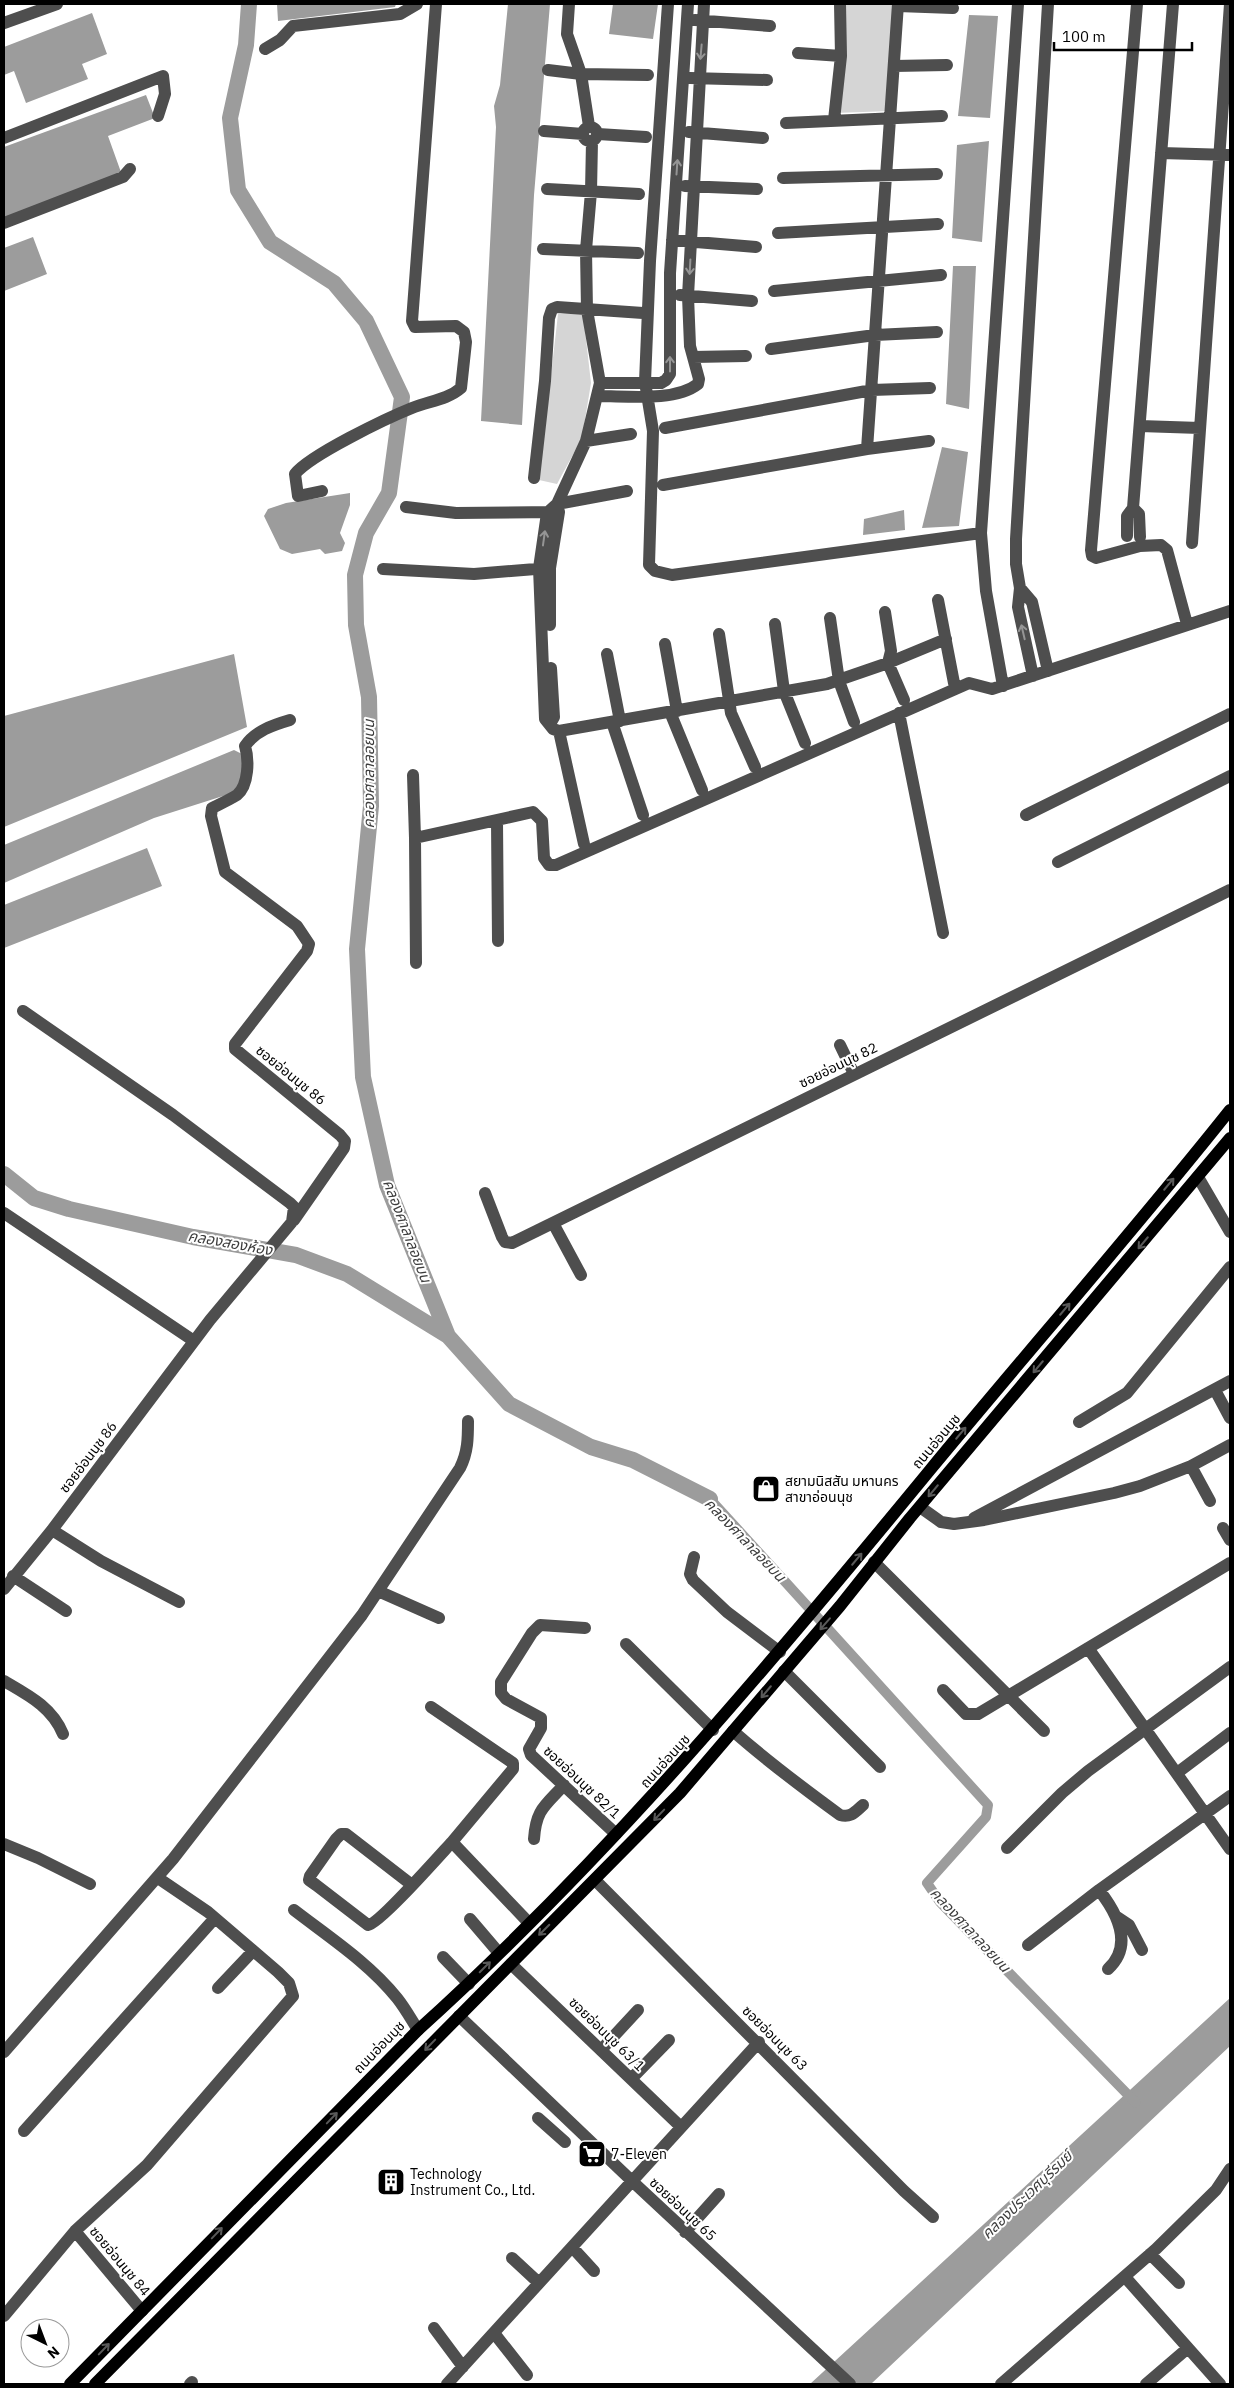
<svg xmlns="http://www.w3.org/2000/svg" width="1234" height="2388" viewBox="0 0 1234 2388" font-family="'IBM Plex Sans','Noto Sans Thai',sans-serif">
	<rect width="100%" height="100%" fill="#fff"/>
	<path fill="#d5d5d5" d="M843 4H896L891 111 835 113Z
		M583 313 591 383 582 438 557 484 539 480 558 314Z"/>
	<path fill="#9c9c9c" d="M277 4H396L395 7 278 21Z
		M508 4H550L534 195 522 425 481 421 496 127 494 106 500 85Z
		M613 4H658L653 39 609 34Z
		M92 13 107 54 82 64 88 79 26 103 14 71 4 75V47Z
		M969 15 998 16 990 118 958 116Z
		M146 95 155 118 108 136 122 175 4 218V147Z
		M989 141 982 242 952 238 957 145Z
		M33 237 47 274 4 291V248Z
		M953 266H976L969 409 946 404Z
		M942 447 968 452 959 526 922 528Z
		M350 493V505L340 533 345 543 342 551 325 554 320 549 292 554 280 549 264 516 268 509 286 503Z
		M904 510 905 530 863 535 864 519Z
		M234 654 247 727 4 827V716Z
		M234 750 242 754 245 789 154 818 4 883V845Z
		M147 848 162 886 4 948V905Z
		M1230 1998V2046L871 2384H810Z"/>
	<g fill="none" stroke-linecap="round" stroke-linejoin="round">
		<path stroke="#9c9c9c" stroke-width="10" d="M710 1499 988 1805 986 1817 927 1883 940 1902 1136 2103"/>
		<path stroke="#9c9c9c" stroke-width="16" d="M249 4 246 45 230 118 238 190 270 242 334 283 366 321 402 397 389 493 366 533 355 575 356 625 369 697 371 806 357 949 363 1077 387 1185 448 1336 509 1404 591 1447 633 1460 710 1499
			M4 1174 34 1198 69 1209 193 1237 296 1255 347 1274 448 1336"/>
		<path stroke="#4e4e4e" stroke-width="12" d="M569 4 567 34 581 74 589 126
			M668 4 650 261 645 382 653 431 649 565 655 571 672 575 981 533 986 591 1003 686
			M1137 4 1091 550 1092 556 1096 558 1140 546 1161 545 1167 550 1187 624
			M898 6 953 8
			M695 20 770 26
			M4 23 57 4
			M265 49 280 40 293 26 400 14 417 4
			M798 53 841 56
			M894 66 947 65
			M548 70 581 74 648 75
			M690 78 767 80
			M834 120 841 56 840 4
			M786 123 942 116
			M583 134a7 7 0 1 1 14 0a7 7 0 1 1-14 0Z
			M544 131 583 134
			M689 132 763 138
			M598 134 646 137
			M4 138 163 76 165 94 158 116
			M592 141 591 192 586 250 587 310 600 383 586 441 557 504 547 513 539 568 545 719 553 729 559 731 827 684 888 663 946 639
			M1161 153 1230 155
			M783 178 937 174
			M685 186 757 189
			M547 189 639 194
			M4 223 123 177 130 169
			M778 233 938 224
			M672 240 756 247
			M543 249 638 253
			M774 291 941 275
			M680 295 752 301
			M771 349 875 335 937 332
			M693 357 746 356
			M600 383H661L666 380 670 374V273L688 4
			M599 396C627 396 675 402 698 384L699 379 690 346 688 296 704 4
			M1140 426 1200 428
			M665 428 872 390 930 388
			M586 441 631 434
			M867 449 929 441
			M534 478 545 381 549 318 552 309 557 307 643 313
			M663 485 867 449 898 4
			M322 491 298 496 295 474C310 455 387 418 412 408 429 401 447 400 461 388L466 342 464 332 456 326 415 327 412 321 436 4
			M557 504 627 491
			M406 507 456 513 555 512
			M1133 508 1139 514 1140 537
			M981 533 1018 4
			M1127 536V516L1133 508 1173 4
			M1192 543 1230 4
			M383 569 474 574 548 568
			M1020 588 1032 602 1048 671
			M938 600 954 683
			M885 612 891 651 888 663 904 700
			M830 618 839 681 854 722
			M775 624 784 691 805 743
			M550 625V568L559 512 557 504
			M719 634 731 713 755 767
			M665 644 677 711
			M607 654 620 721
			M1033 676 1018 607 1020 588 1016 564V539L1048 4
			M670 712 702 790
			M899 713 943 933
			M290 720C273 725 255 731 245 746 249 759 249 785 237 795 229 800 220 804 212 808L211 816 225 872 297 926 309 944 307 951 235 1044V1049L340 1135 345 1141 344 1148 294 1220
			M612 722 643 815
			M550 724 554 717 551 668
			M559 731 584 844
			M413 775 415 838 533 812 542 821 544 858 549 865H556L969 683 992 689 1230 611
			M1026 815 1230 714
			M497 821 498 941
			M415 838 416 963
			M1058 862 1230 776
			M840 1045 854 1074
			M1198 1177 1230 1232
			M485 1193 502 1237 505 1242 512 1243 1230 890
			M4 1213 194 1341
			M553 1223 581 1275
			M1215 1390 1230 1418
			M1079 1422 1127 1393 1230 1267
			M1191 1466 1210 1501
			M920 1507 941 1522 954 1524 984 1520 1114 1493 1140 1486 1191 1466 1230 1445
			M974 1518 1230 1381
			M1223 1528 1230 1540
			M52 1530 101 1561 179 1602
			M694 1557 690 1574 693 1580 727 1612 780 1652
			M874 1562 1044 1731
			M13 1576 66 1611
			M4 1589 52 1530 210 1320 292 1222 294 1207 290 1203 173 1115 23 1011
			M378 1591 439 1618
			M585 1628 540 1625 532 1633 501 1682V1693L506 1699 541 1718V1728L529 1749 531 1755 616 1834
			M626 1644 713 1730
			M1088 1648 1230 1849
			M784 1671 880 1767
			M4 1681C28 1695 52 1707 63 1734
			M943 1690 966 1714H978L1230 1563
			M431 1707 513 1763V1769L452 1842 529 1923
			M733 1731C767 1761 803 1788 840 1815 851 1818 855 1812 863 1805
			M1177 1773 1230 1733
			M534 1839C536 1809 545 1806 564 1785
			M4 1844 38 1858 90 1884
			M1007 1848 1062 1793 1088 1771 1230 1667
			M595 1880 904 2191 933 2217
			M412 1885 346 1834H341L336 1839 310 1876 309 1880 316 1885 368 1925C379 1924 440 1855 452 1842
			M1099 1890C1117 1913 1134 1945 1108 1969
			M294 1910C329 1937 369 1963 397 1998 405 2008 411 2019 418 2030
			M1117 1917 1129 1925 1142 1950
			M470 1919 499 1953
			M1028 1945 1099 1890 1230 1796
			M443 1957 469 1984
			M511 1964 681 2127
			M218 1988 253 1951
			M459 2016 632 2181 850 2384
			M601 2050 638 2010
			M4 2052 173 1859 362 1615 460 1468C468 1452 468 1438 468 1421
			M631 2079 669 2040
			M538 2118 565 2142
			M24 2131 215 1918
			M75 2231 142 2311
			M685 2232 719 2194
			M572 2247 594 2271
			M1150 2254 1179 2283
			M512 2258 539 2283
			M1125 2277 1220 2384
			M4 2316 75 2231 147 2165 293 1996 289 1983 278 1972 208 1912 158 1878
			M434 2328 463 2367
			M494 2333 527 2375
			M190 2384 192 2382
			M447 2384 759 2042
			M1001 2384 1156 2249 1216 2190 1230 2169
			M1146 2384 1188 2348"/>
		<path stroke="#000" stroke-width="12" d="M70 2384 418 2030C606 1860 769 1666 930 1470 1029 1350 1133 1232 1230 1110
			M95 2384 680 1793 840 1606 910 1518 1230 1138"/>
	</g>
	<defs><path id="oneway-shaft" d="M-6 0H5M1.5-3L5.5 0L1.5 3" fill="none" stroke-width="1.6" stroke-linecap="round" stroke-linejoin="round" transform="scale(1.25)"/></defs>
	<g stroke="#959595">
		<use href="#oneway-shaft" transform="translate(701 52) rotate(95)"/>
		<use href="#oneway-shaft" transform="translate(677 167) rotate(-86)"/>
		<use href="#oneway-shaft" transform="translate(690 267) rotate(93)"/>
		<use href="#oneway-shaft" transform="translate(670 364) rotate(-90)"/>
		<use href="#oneway-shaft" transform="translate(544 538) rotate(-82)"/>
		<use href="#oneway-shaft" transform="translate(1023 632) rotate(-103)"/>
	</g>
	<g stroke="#595959">
		<use href="#oneway-shaft" transform="translate(1169 1184) rotate(-50)"/>
		<use href="#oneway-shaft" transform="translate(1143 1243) rotate(130)"/>
		<use href="#oneway-shaft" transform="translate(1065 1309) rotate(-50)"/>
		<use href="#oneway-shaft" transform="translate(1038 1367) rotate(130)"/>
		<use href="#oneway-shaft" transform="translate(961 1433) rotate(-50)"/>
		<use href="#oneway-shaft" transform="translate(933 1491) rotate(130)"/>
		<use href="#oneway-shaft" transform="translate(857 1559) rotate(-50)"/>
		<use href="#oneway-shaft" transform="translate(825 1624) rotate(131)"/>
		<use href="#oneway-shaft" transform="translate(766 1692) rotate(130)"/>
		<use href="#oneway-shaft" transform="translate(659 1815) rotate(134)"/>
		<use href="#oneway-shaft" transform="translate(544 1930) rotate(135)"/>
		<use href="#oneway-shaft" transform="translate(485 1967) rotate(-45)"/>
		<use href="#oneway-shaft" transform="translate(430 2045) rotate(134)"/>
		<use href="#oneway-shaft" transform="translate(332 2118) rotate(-46)"/>
		<use href="#oneway-shaft" transform="translate(217 2233) rotate(-46)"/>
		<use href="#oneway-shaft" transform="translate(104 2349) rotate(-46)"/>
	</g>
	<defs>
		<symbol id="shop-square" viewBox="-11 -11 22 22"><rect x="-9" y="-9" width="18" height="18" rx="4" fill="#000" stroke="#fff"/><path d="M-5-2.5h2.3a2.7 3.5 0 0 1 5.4 0H5L5.5 6h-11ZM-1.5-2.5h3a1.5 2.3 0 0 0-3 0Z" fill="#fff"/></symbol>
		<symbol id="supermarket-square" viewBox="-11 -11 22 22"><rect x="-9" y="-9" width="18" height="18" rx="4" fill="#000" stroke="#fff"/><path d="M-6-5.5h2.5l.6 2H6L4.5 2H-2.5L-4.4-4H-6ZM-1.5 3.2a1.3 1.3 0 1 0 .1 0ZM3 3.2a1.3 1.3 0 1 0 .1 0Z" fill="#fff"/></symbol>
		<symbol id="building-square" viewBox="-11 -11 22 22"><rect x="-9" y="-9" width="18" height="18" rx="4" fill="#000" stroke="#fff"/><path d="M-4-6H4V6H1V3H-1V6H-4ZM-2.5-4.3h1.7v1.8h-1.7ZM.8-4.3h1.7v1.8H.8ZM-2.5-1h1.7V.8h-1.7ZM.8-1h1.7V.8H.8Z" fill="#fff"/></symbol>
	</defs>
	<g fill-rule="evenodd">
		<use href="#shop-square" x="750" y="1473" width="32" height="32"/>
		<use href="#supermarket-square" x="576" y="2138" width="32" height="32"/>
		<use href="#building-square" x="375" y="2166" width="32" height="32"/>
	</g>
	<g text-anchor="middle" stroke-width="4" stroke-linejoin="round" paint-order="stroke">
		<g font-size="14" fill="#000" stroke="#fff">
			<text transform="translate(838 1065) rotate(-26)" y="5">ซอยอ่อนนุช 82</text>
			<text transform="translate(291 1075) rotate(39)" y="5">ซอยอ่อนนุช 86</text>
			<text transform="translate(936 1441) rotate(-50)" y="5">ถนนอ่อนนุช</text>
			<text transform="translate(88 1457) rotate(-53)" y="5">ซอยอ่อนนุช 86</text>
			<text transform="translate(665 1761) rotate(-48)" y="5">ถนนอ่อนนุช</text>
			<text transform="translate(582 1782) rotate(43)" y="5">ซอยอ่อนนุช 82/1</text>
			<text transform="translate(607 2034) rotate(44)" y="5">ซอยอ่อนนุช 63/1</text>
			<text transform="translate(775 2038) rotate(45)" y="5">ซอยอ่อนนุช 63</text>
			<text transform="translate(379 2047) rotate(-46)" y="5">ถนนอ่อนนุช</text>
			<text transform="translate(683 2209) rotate(43)" y="5">ซอยอ่อนนุช 65</text>
			<text transform="translate(120 2261) rotate(50)" y="5">ซอยอ่อนนุช 84</text>
		</g>
		<g font-size="14" fill="#000" stroke="#fff" text-anchor="start">
			<text x="785" y="1486">สยามนิสสัน มหานคร<tspan x="785" dy="16">สาขาอ่อนนุช</tspan></text>
			<text x="611" y="2159">7-Eleven</text>
			<text x="410" y="2179">Technology<tspan x="410" dy="16">Instrument Co., Ltd.</tspan></text>
		</g>
		<g font-size="15" font-style="italic" fill="#3d3d3d" stroke="#fff">
			<text transform="translate(369 774) rotate(-90)" y="5">คลองศาลาลอยบน</text>
			<text transform="translate(407 1231) rotate(69)" y="5">คลองศาลาลอยบน</text>
			<text transform="translate(230 1243) rotate(10)" y="5">คลองสองห้อง</text>
			<text transform="translate(745 1540) rotate(46)" y="5">คลองศาลาลอยบน</text>
			<text transform="translate(970 1930) rotate(47)" y="5">คลองศาลาลอยบน</text>
			<text transform="translate(1027 2195) rotate(-44)" y="5">คลองประเวศบุรีรมย์</text>
		</g>
	</g>
	<rect width="1234" height="2388" fill="none" stroke="#000000" stroke-width="10"/>
	<g transform="translate(45 2343) rotate(138)"><circle r="24" fill="#ffffff" stroke="#999999"/>
	<path d="M0-4L9 19L0 12L-9 19Z" fill="#000000"/>
	<text y="-8" font-size="14" font-weight="bold" text-anchor="middle" fill="#000000">N</text>
	</g>
	<path d="M1054 42v8h138v-8" fill="none" stroke="#000000" stroke-width="2.5"/>
	<text x="1062" y="42" font-size="15" fill="#000000" stroke="#ffffff" stroke-width="4" paint-order="stroke">100 m</text>
</svg>
